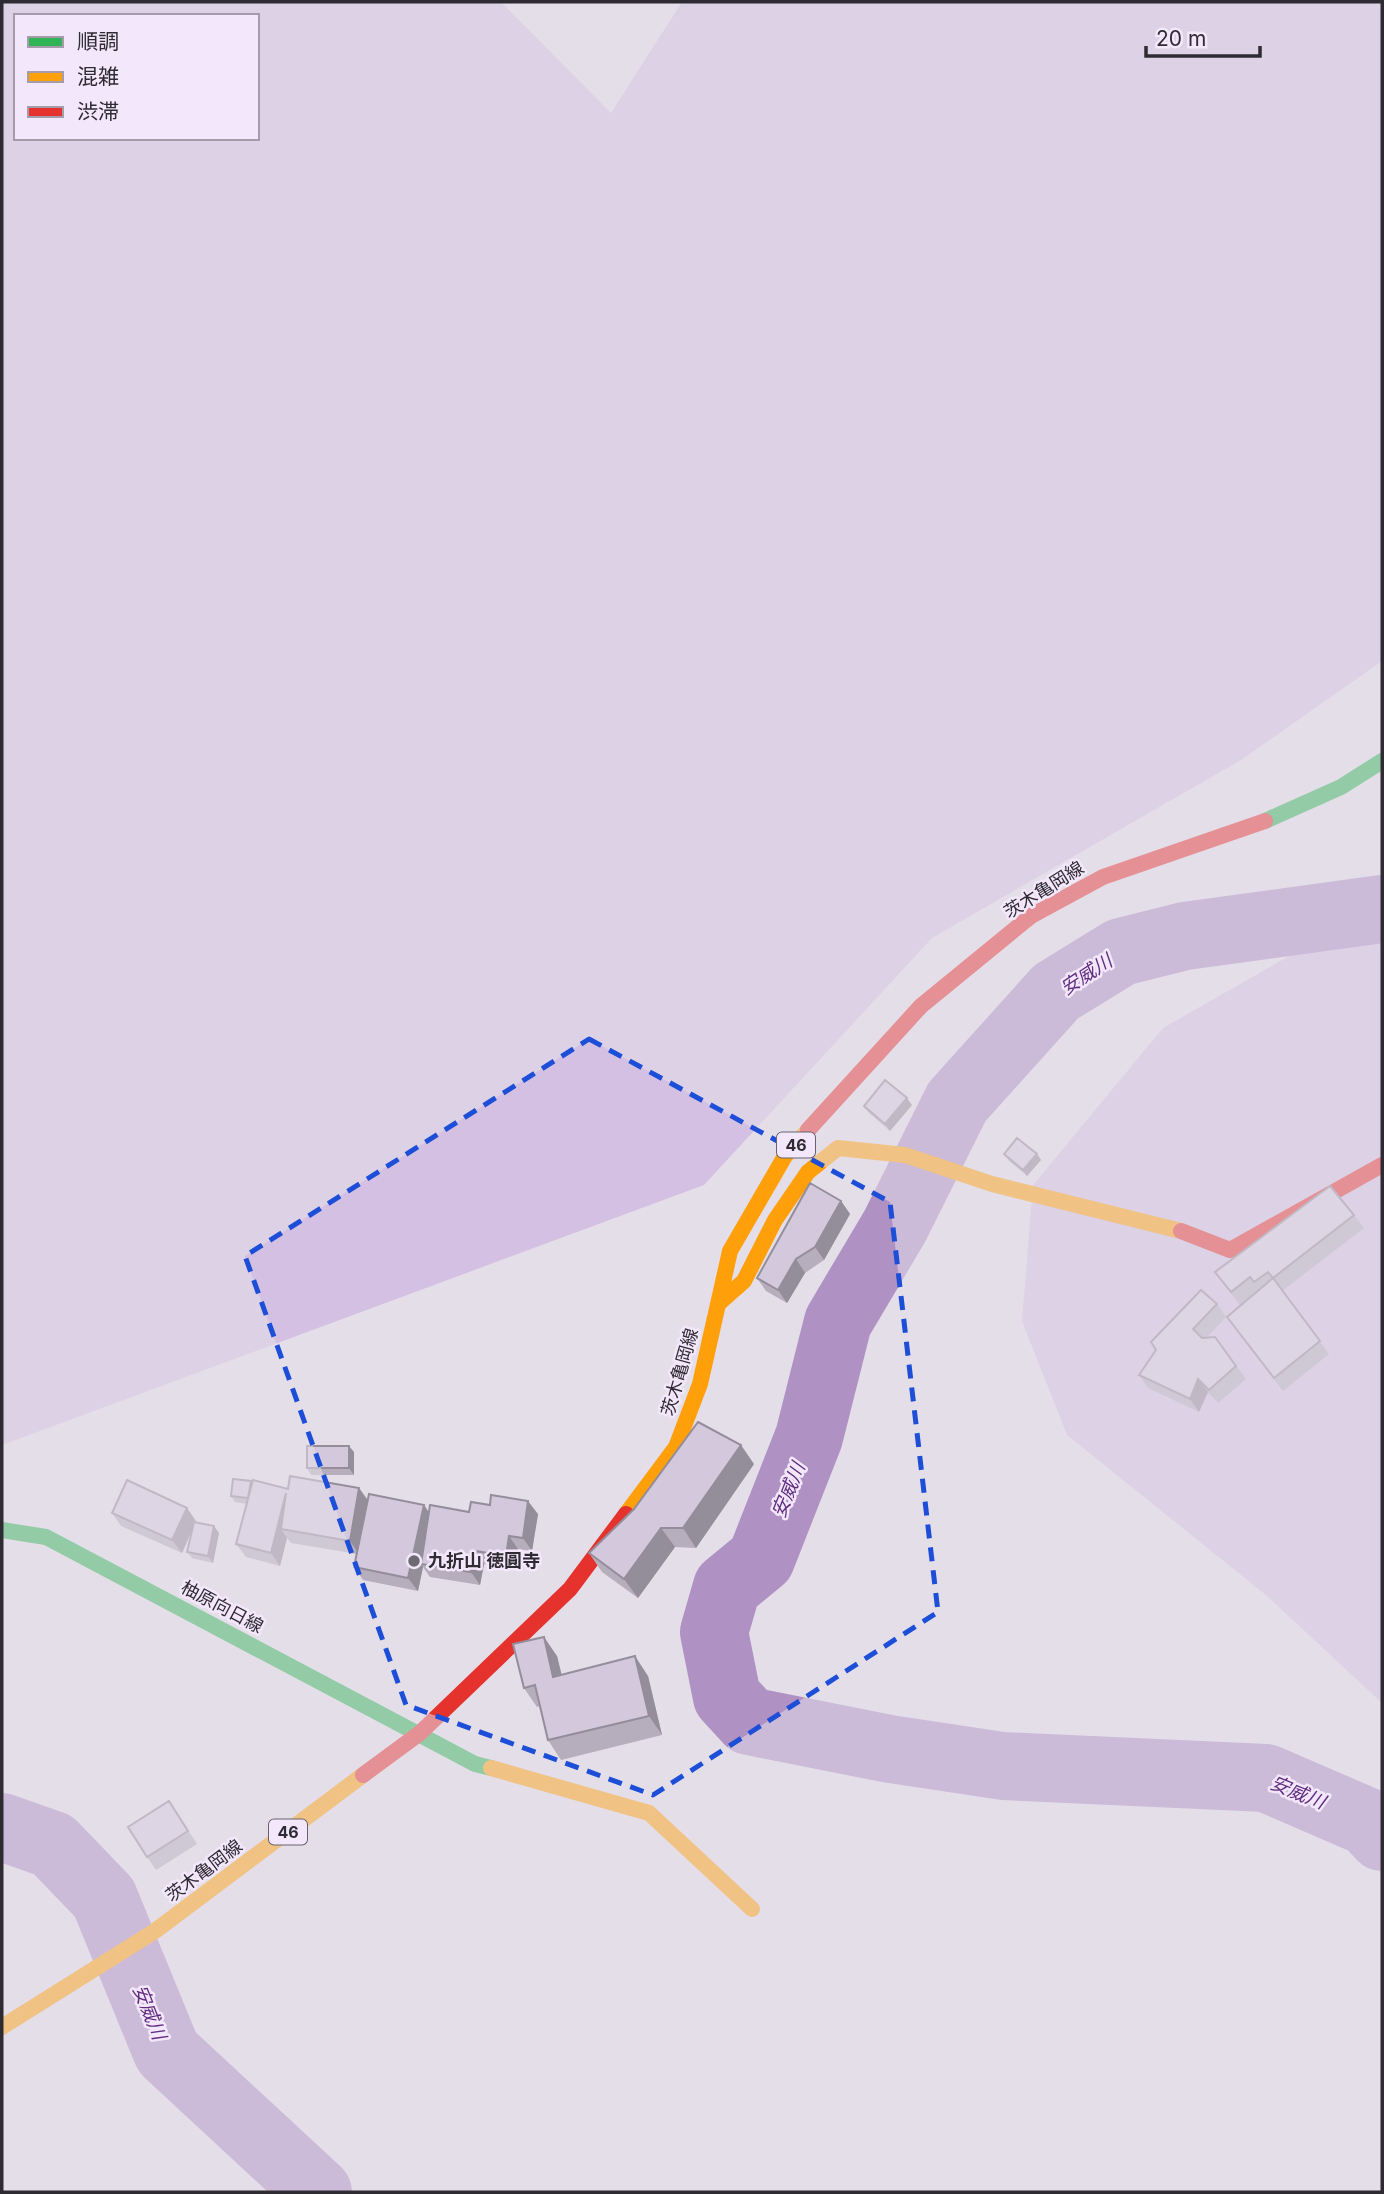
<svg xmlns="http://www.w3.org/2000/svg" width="1384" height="2194" viewBox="0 0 1384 2194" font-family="Inter,'Noto Sans JP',sans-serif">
	<rect width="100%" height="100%" fill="#e4dee9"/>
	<path fill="#d4c0e2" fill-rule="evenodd" d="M2 2H501L611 113 682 2H1382V661L1241 760 932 938 704 1185 2 1445ZM16 16H257V138H16Z
		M1382 903V1703L1266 1595 1067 1435 1022 1321 1033 1185 1163 1028Z"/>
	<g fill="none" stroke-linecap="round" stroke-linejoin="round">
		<path stroke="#af91c3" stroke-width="68" d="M1382 909 1185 936 1121 952 1056 992 957 1102 895 1226 838 1322 809 1437 761 1559 727 1587 714 1632 727 1697 749 1721 890 1749 1003 1766 1266 1778 1368 1822 1382 1837
			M2 1827 53 1845 104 1898 167 2052 318 2192"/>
		<path stroke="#30b455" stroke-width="16" d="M1265 821 1341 787 1382 761
			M2 1530 46 1537 475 1764 491 1768"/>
		<path stroke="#ff9f0a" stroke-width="16" d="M718 1304 744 1281 775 1220 808 1172 838 1148 905 1155 992 1184 1181 1231
			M626 1514 676 1447 700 1384 730 1251 785 1156 808 1130
			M491 1768 649 1813 752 1909
			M2 2027 155 1931 363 1775"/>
		<path stroke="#e5322d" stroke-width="16" d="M808 1130 921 1006 1031 916 1103 877 1265 821
			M1181 1231 1230 1250 1382 1165
			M363 1775 420 1733 570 1589 626 1514"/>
	</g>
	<path fill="#b6adbd" d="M912 1105 890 1131 868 1112 864 1106Z
		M1004 1154H1037L1041 1160 1027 1176 1009 1161Z
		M841 1201 850 1214 824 1260 805 1273 787 1303 766 1291 757 1278Z
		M1354 1215 1364 1228 1282 1291 1329 1354 1283 1391 1227 1317 1253 1295 1240 1305 1215 1272Z
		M1217 1304 1226 1317 1206 1338 1215 1337 1246 1379 1218 1403 1208 1392 1199 1412 1148 1388 1139 1375Z
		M354 1452V1475H311L307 1468Z
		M754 1464 696 1548 675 1547 638 1598 602 1572 589 1553Z
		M359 1488 368 1500 424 1505 429 1513 469 1512 538 1514 532 1551 518 1549 515 1569 484 1564 480 1585 430 1577 423 1567 418 1591 363 1580 354 1567 357 1554 291 1543 287 1538 280 1566 246 1557 236 1544 247 1504 235 1502 231 1496 288 1489Z
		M112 1513 196 1521V1522L219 1533 213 1563 192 1558 187 1552 193 1528 182 1553 121 1526Z
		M557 1656 561 1675 648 1676 662 1735 561 1760 548 1740 540 1706 537 1707 524 1688Z
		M169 1801 197 1844 156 1870 147 1857Z"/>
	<path fill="#948d9a" d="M907 1098 912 1105 890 1131 885 1124Z
		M1037 1154 1041 1160 1027 1176 1023 1170Z
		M841 1201 850 1214 824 1260 815 1247Z
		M796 1259 805 1273 787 1303 778 1290Z
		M1198 1379 1208 1392 1199 1412 1190 1399Z
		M741 1445 754 1464 696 1548 683 1528Z
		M349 1446 354 1452V1475L349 1468Z
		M359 1488 368 1501 359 1554 350 1541Z
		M286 1493 281 1529 287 1538 280 1566 271 1553Z
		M528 1501 538 1514 532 1551 523 1538Z
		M424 1505 433 1519 421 1564 423 1567 418 1591 408 1578Z
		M187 1508 196 1521 182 1553 172 1540Z
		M214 1526 219 1533 213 1563 208 1556Z
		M661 1528 675 1547 638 1598 624 1579Z
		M509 1536 518 1549 515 1569 506 1556Z
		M475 1551 484 1564 480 1585 471 1572Z
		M544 1637 557 1656 567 1696 553 1677Z
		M635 1656 648 1676 662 1735 649 1716Z"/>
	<path fill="#d4c9dc" stroke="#948d9a" stroke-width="2" d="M885 1080 907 1098 885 1124 864 1106Z
		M1017 1138 1037 1154 1023 1170 1004 1154Z
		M810 1183 841 1201 815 1247 796 1259 778 1290 757 1278Z
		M1330 1186 1354 1215 1273 1278 1268 1272 1254 1282 1250 1277 1231 1292 1215 1272Z
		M1273 1278 1320 1341 1274 1378 1227 1317Z
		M1201 1290 1217 1304 1193 1329 1202 1338 1215 1337 1236 1366 1209 1390 1198 1379 1190 1399 1139 1375 1156 1350 1151 1342Z
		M698 1422 741 1445 683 1528H661L624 1579 589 1553 634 1509Z
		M307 1446H349V1468H307Z
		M290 1476 359 1488 350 1541 281 1529 286 1493 271 1553 236 1544 253 1480 288 1489Z
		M233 1479 251 1481 248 1498 231 1496Z
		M127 1480 187 1508 172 1540 112 1513Z
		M369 1494 424 1505 408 1578 354 1567Z
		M491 1495 528 1501 523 1538 509 1536 506 1556 475 1551 471 1572 421 1564 430 1505 469 1512 471 1502 490 1505Z
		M194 1522 214 1526 208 1556 187 1552Z
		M544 1637 553 1677 635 1656 649 1716 548 1740 535 1685 524 1688 513 1644Z
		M169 1801 188 1831 147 1857 128 1827Z"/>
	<path d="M0 0H1384V2194H0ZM589 1039 890 1202 938 1612 653 1795 406 1705 245 1256Z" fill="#e4dee9" fill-opacity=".55" fill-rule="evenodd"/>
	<path fill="none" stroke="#1d4ed8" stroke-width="5" stroke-dasharray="14 9" stroke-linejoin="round" d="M589 1039 890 1202 938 1612 653 1795 406 1705 245 1256Z"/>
	<circle fill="#6e6a72" stroke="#f2e7fb" stroke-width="2.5" cx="414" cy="1561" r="7"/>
	<g text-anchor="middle" stroke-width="5" stroke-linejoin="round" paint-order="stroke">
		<g fill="#f2e7fb" stroke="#6a636e" stroke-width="2">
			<rect x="777" y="1132.5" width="38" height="25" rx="5"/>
			<rect x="269" y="1819.5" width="38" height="25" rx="5"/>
		</g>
		<g font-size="16" font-weight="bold" fill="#2f2b32">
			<text x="796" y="1151">46</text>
			<text x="288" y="1838">46</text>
		</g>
		<g font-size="18" fill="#2f2b32" stroke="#f2e7fb">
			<text transform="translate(1044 890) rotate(-32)" y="6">茨木亀岡線</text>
			<text transform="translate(680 1372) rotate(-74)" y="6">茨木亀岡線</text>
			<text transform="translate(222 1607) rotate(28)" y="6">柚原向日線</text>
			<text transform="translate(204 1871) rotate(-37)" y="6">茨木亀岡線</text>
		</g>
		<g font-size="18" font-weight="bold" fill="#2f2b32" stroke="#f2e7fb" text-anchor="start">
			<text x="428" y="1567">九折山 徳圓寺</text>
		</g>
		<g font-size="19" font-style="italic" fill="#612d7f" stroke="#f2e7fb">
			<text transform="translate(1086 974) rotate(-33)" y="7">安威川</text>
			<text transform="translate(788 1490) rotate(-68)" y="7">安威川</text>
			<text transform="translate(1298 1792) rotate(22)" y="7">安威川</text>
			<text transform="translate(150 2012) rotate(68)" y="7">安威川</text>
		</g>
	</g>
	<rect width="1384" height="2194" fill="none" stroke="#2f2b32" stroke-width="7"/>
	<rect x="14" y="14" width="245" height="126" fill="#f2e7fb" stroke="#a49cab" stroke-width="2"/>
	<rect x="28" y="37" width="35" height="10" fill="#30b455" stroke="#a49cab" stroke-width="2"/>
	<text x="77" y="49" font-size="21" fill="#2f2b32">順調</text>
	<rect x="28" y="72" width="35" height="10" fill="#ff9f0a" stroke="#a49cab" stroke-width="2"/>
	<text x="77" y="84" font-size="21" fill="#2f2b32">混雑</text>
	<rect x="28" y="107" width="35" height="10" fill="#e5322d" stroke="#a49cab" stroke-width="2"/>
	<text x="77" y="119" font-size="21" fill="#2f2b32">渋滞</text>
	<path d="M1146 46v10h114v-10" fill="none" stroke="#2f2b32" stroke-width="3.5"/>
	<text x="1156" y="46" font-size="21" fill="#2f2b32" stroke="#f2e7fb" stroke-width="5" paint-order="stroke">20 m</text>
</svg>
